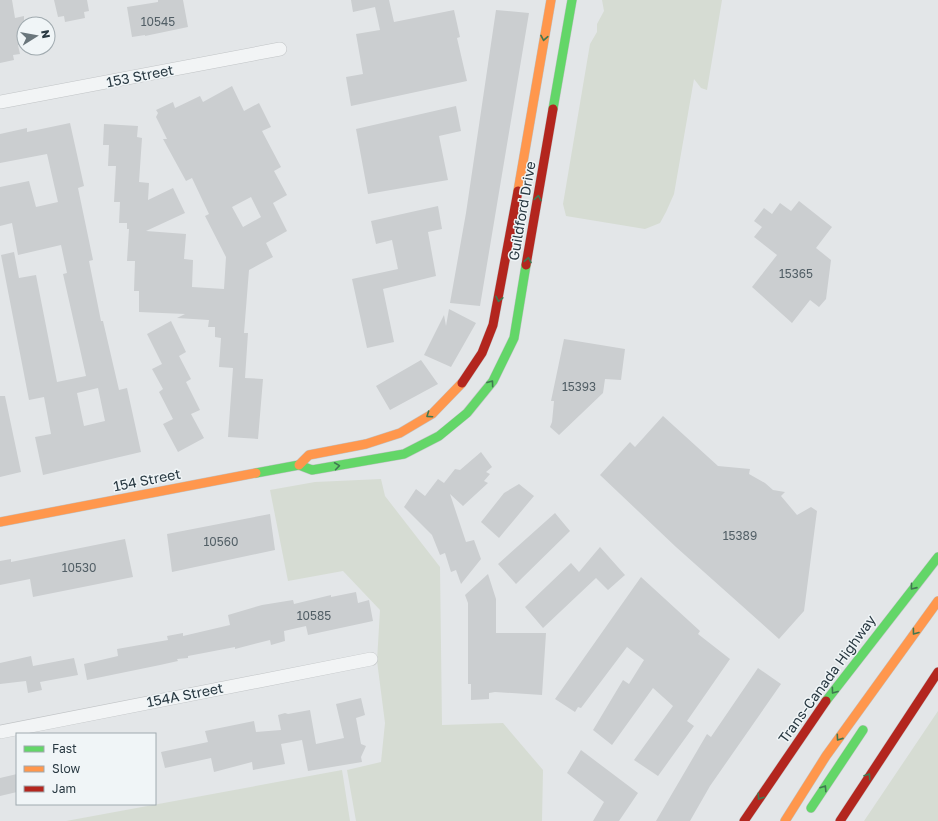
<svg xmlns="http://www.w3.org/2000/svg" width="938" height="821" viewBox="0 0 938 821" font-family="'Golos Text',sans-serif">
	<rect width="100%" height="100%" fill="#e3e6e8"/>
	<path fill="#d6dcd3" d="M602 0H722L707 90 701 88 694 79 674 194 666 212 660 223 645 229 566 216 563 204 590 44 597 32V24L604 11Z
		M381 479 385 496 440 567 442 725 503 723 543 770 542 821H356L347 770 381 762 385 723 377 661 380 610 343 571 288 581 270 490 315 482Z
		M938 711V821H864Z
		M342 770 350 821H66Z"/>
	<path fill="#cbced0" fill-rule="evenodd" d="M0 0H12L15 18 24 16V44L18 45 20 54 13 55 14 60 0 63Z
		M54 0H87L89 11 84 12 85 18 65 22 64 16 58 17Z
		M158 0H183L188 27 145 36V35L132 37 127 7 158 2Z
		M351 0H389L394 22 454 10 460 37 457 38 467 81 351 106 346 77 363 74 356 34 380 30 375 7 353 12Z
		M496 10 529 13 480 306 450 303 466 213Z
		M232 86 244 111 259 103 271 127 262 131 281 167 274 171 287 195 273 203 287 231 266 243 273 257 249 270 244 333H248L245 378 263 379 258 439 228 437 233 368 219 367 221 338 215 337V327H208L209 320 177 318 185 314 139 312V291H134L135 261H127L129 229H127V223H119L120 202H114L116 166H108L109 145H103L104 124 138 126 137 137 142 138 139 182 149 183 148 200 173 188 185 213 146 231 186 234 184 259 193 260 192 287 224 289 226 257 205 216 209 214 192 178 186 181 163 139H167L156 117 158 113 156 110 173 102 175 108 200 96 203 102ZM251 197 261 217 243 227 232 207Z
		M456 106 461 131 439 136 448 180 368 194 356 129Z
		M70 123 84 186 78 188 93 260 89 261 101 321H103L119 390 127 388 141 452 43 475 35 437 51 434 44 397 29 400 1 255 14 252 19 278 36 275 57 382 86 376 63 274 67 273 61 245 18 255 12 223 0 226V187L29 181 36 207 58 202 47 154 0 163V134L27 128V132ZM98 388 105 421 84 426 77 393Z
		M799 201 832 227 816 248 831 260 826 299 819 307 810 300 792 323 752 287 777 255 754 237 762 227 754 221 764 208 772 214 780 203 791 211Z
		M438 206 442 229 428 232 436 276 383 289 394 342 367 348 352 279 398 269 392 240 376 244 371 221Z
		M449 309 476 323 451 367 424 355 444 315 446 326Z
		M171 321 186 352 179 356 191 379 186 382 200 410 191 414 204 438 178 452 163 424 173 419 159 392 163 389 152 369 162 364 147 334Z
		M564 339 625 349 621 380 605 379 603 393 559 435 550 427 552 422 554 401H551Z
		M421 360 438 384 390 410 376 386Z
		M0 396H5L21 472 0 477Z
		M663 416 718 466 750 469 749 474 765 483 773 490 785 492 781 496 797 515 811 507 817 511 804 611 779 639 676 547 600 475 630 442 635 447Z
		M481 452 492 467 486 472 490 474 484 481 488 483 463 506 450 494 466 542 474 540 481 559 461 584 456 570 451 572 445 553 440 555 432 535 404 507 416 489 425 496 438 479 444 483 455 469 460 470Z
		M519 484 534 496 499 538 481 522 504 493Z
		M555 513 570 531 516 584 498 564Z
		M270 514 275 550 172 572 167 534Z
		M125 539 133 577 33 597 30 579 0 585V561L11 559V562Z
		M600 547 625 575 608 590 596 578 543 628 525 607 571 563 579 572Z
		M488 574 496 599V633H546L542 695 495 692 489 693V699L471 700V684H468V603L465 595Z
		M641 577 700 631 698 634 730 659 687 721 694 726 658 776 634 760 673 706 653 688 612 745 593 730 623 680 629 684 644 660 627 647 581 708 578 707 575 712 555 699Z
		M356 592 358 603 369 600 373 621 308 635 306 626 284 631 285 641 271 645 270 640 235 649V647L188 656V658L177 659 178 661 160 665 87 680 84 664 118 656 117 649 168 640 167 636 183 633V636L230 625 228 615 262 605 293 600 294 604 331 595V597Z
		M31 656 33 666 74 658 78 675 40 682 42 690 28 693 26 681 0 684V663Z
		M758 668 781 684 710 786 690 821H656L707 734 711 737Z
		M361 698 365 715 356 718 361 744 366 746 361 757 362 762 308 771 302 740 281 744 285 764 253 770 252 762 214 772 211 758 165 768 161 752 208 742 205 731 254 721 256 732 281 730 278 715 285 713 288 714 310 710 316 744 344 738 336 704Z
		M581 750 638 793 619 821H593L604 802 567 773Z
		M17 774V792L0 796V778Z"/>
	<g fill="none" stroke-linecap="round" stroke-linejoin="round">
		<defs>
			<path id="street" d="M0 102 280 49
				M0 732 371 659"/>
			<path id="fast" d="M553 109 572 0
				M256 473 299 465 312 470 404 454 439 436 467 413 493 381 514 338 526 265
				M826 701 938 557
				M811 808 863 730"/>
			<path id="slow" d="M518 191 551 0
				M299 465 309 455 366 444 400 433 432 414 462 383
				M0 522 256 473
				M785 821 826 756 938 601"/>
			<path id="jam" d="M526 265 553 109
				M462 383 482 353 493 325 518 191
				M744 821 826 701
				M840 821 938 672"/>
		</defs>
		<use href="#street" stroke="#c1c4c6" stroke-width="14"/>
		<use href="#fast" stroke="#c1c4c6" stroke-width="10"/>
		<use href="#slow" stroke="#c1c4c6" stroke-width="10"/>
		<use href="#jam" stroke="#c1c4c6" stroke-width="10"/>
		<use href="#street" stroke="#f2f4f5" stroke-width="13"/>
		<use href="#fast" stroke="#63d668" stroke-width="9"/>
		<use href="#slow" stroke="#ff974d" stroke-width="9"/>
		<use href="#jam" stroke="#b3261e" stroke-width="9"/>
	</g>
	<defs><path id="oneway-chevron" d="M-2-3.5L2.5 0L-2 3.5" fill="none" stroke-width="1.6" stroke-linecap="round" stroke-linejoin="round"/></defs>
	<g stroke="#407851">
		<use href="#oneway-chevron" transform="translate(544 38) rotate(100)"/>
		<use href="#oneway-chevron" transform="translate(538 198) rotate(-80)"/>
		<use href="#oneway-chevron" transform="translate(528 260) rotate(-80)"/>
		<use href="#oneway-chevron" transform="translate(499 299) rotate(102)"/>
		<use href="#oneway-chevron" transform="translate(491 383) rotate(-54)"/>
		<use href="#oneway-chevron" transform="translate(429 415) rotate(146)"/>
		<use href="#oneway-chevron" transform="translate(337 466) rotate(-8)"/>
		<use href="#oneway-chevron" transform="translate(913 587) rotate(129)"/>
		<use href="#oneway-chevron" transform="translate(915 632) rotate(127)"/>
		<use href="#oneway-chevron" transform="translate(834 691) rotate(126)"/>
		<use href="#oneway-chevron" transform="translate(839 738) rotate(125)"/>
		<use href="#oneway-chevron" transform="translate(868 776) rotate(-56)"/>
		<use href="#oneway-chevron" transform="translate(824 788) rotate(-57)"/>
		<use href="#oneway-chevron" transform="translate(760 797) rotate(124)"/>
	</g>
	<g text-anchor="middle" stroke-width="3" stroke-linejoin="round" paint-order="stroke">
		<g font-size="12" fill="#525f66">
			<text x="158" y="26">10545</text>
			<text x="796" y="278">15365</text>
			<text x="579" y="391">15393</text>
			<text x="740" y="540">15389</text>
			<text x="221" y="546">10560</text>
			<text x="79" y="572">10530</text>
			<text x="314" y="620">10585</text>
		</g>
		<g font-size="14" fill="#293942" stroke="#f0f5f7">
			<text transform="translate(140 76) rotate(-11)" y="5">153 Street</text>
			<text transform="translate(522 211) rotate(-80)" y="5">Guildford Drive</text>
			<text transform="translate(147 480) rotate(-11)" y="5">154 Street</text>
			<text transform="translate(827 679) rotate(-54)" y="5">Trans-Canada Highway</text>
			<text transform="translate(185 695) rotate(-11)" y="5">154A Street</text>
		</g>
	</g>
	<rect x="16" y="733" width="140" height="72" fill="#f0f5f7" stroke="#a0aaaf"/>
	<rect x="24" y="746" width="20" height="6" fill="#63d668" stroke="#a0aaaf"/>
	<text x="52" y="753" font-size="12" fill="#293942">Fast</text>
	<rect x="24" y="766" width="20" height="6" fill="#ff974d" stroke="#a0aaaf"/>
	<text x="52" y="773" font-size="12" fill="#293942">Slow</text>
	<rect x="24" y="786" width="20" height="6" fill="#b3261e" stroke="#a0aaaf"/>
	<text x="52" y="793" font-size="12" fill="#293942">Jam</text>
	<g transform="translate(36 36) rotate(79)"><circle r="19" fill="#f0f5f7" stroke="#a0aaaf"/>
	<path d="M0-3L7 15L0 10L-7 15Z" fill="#6a767c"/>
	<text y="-6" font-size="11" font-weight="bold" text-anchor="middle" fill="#293942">N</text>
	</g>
</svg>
